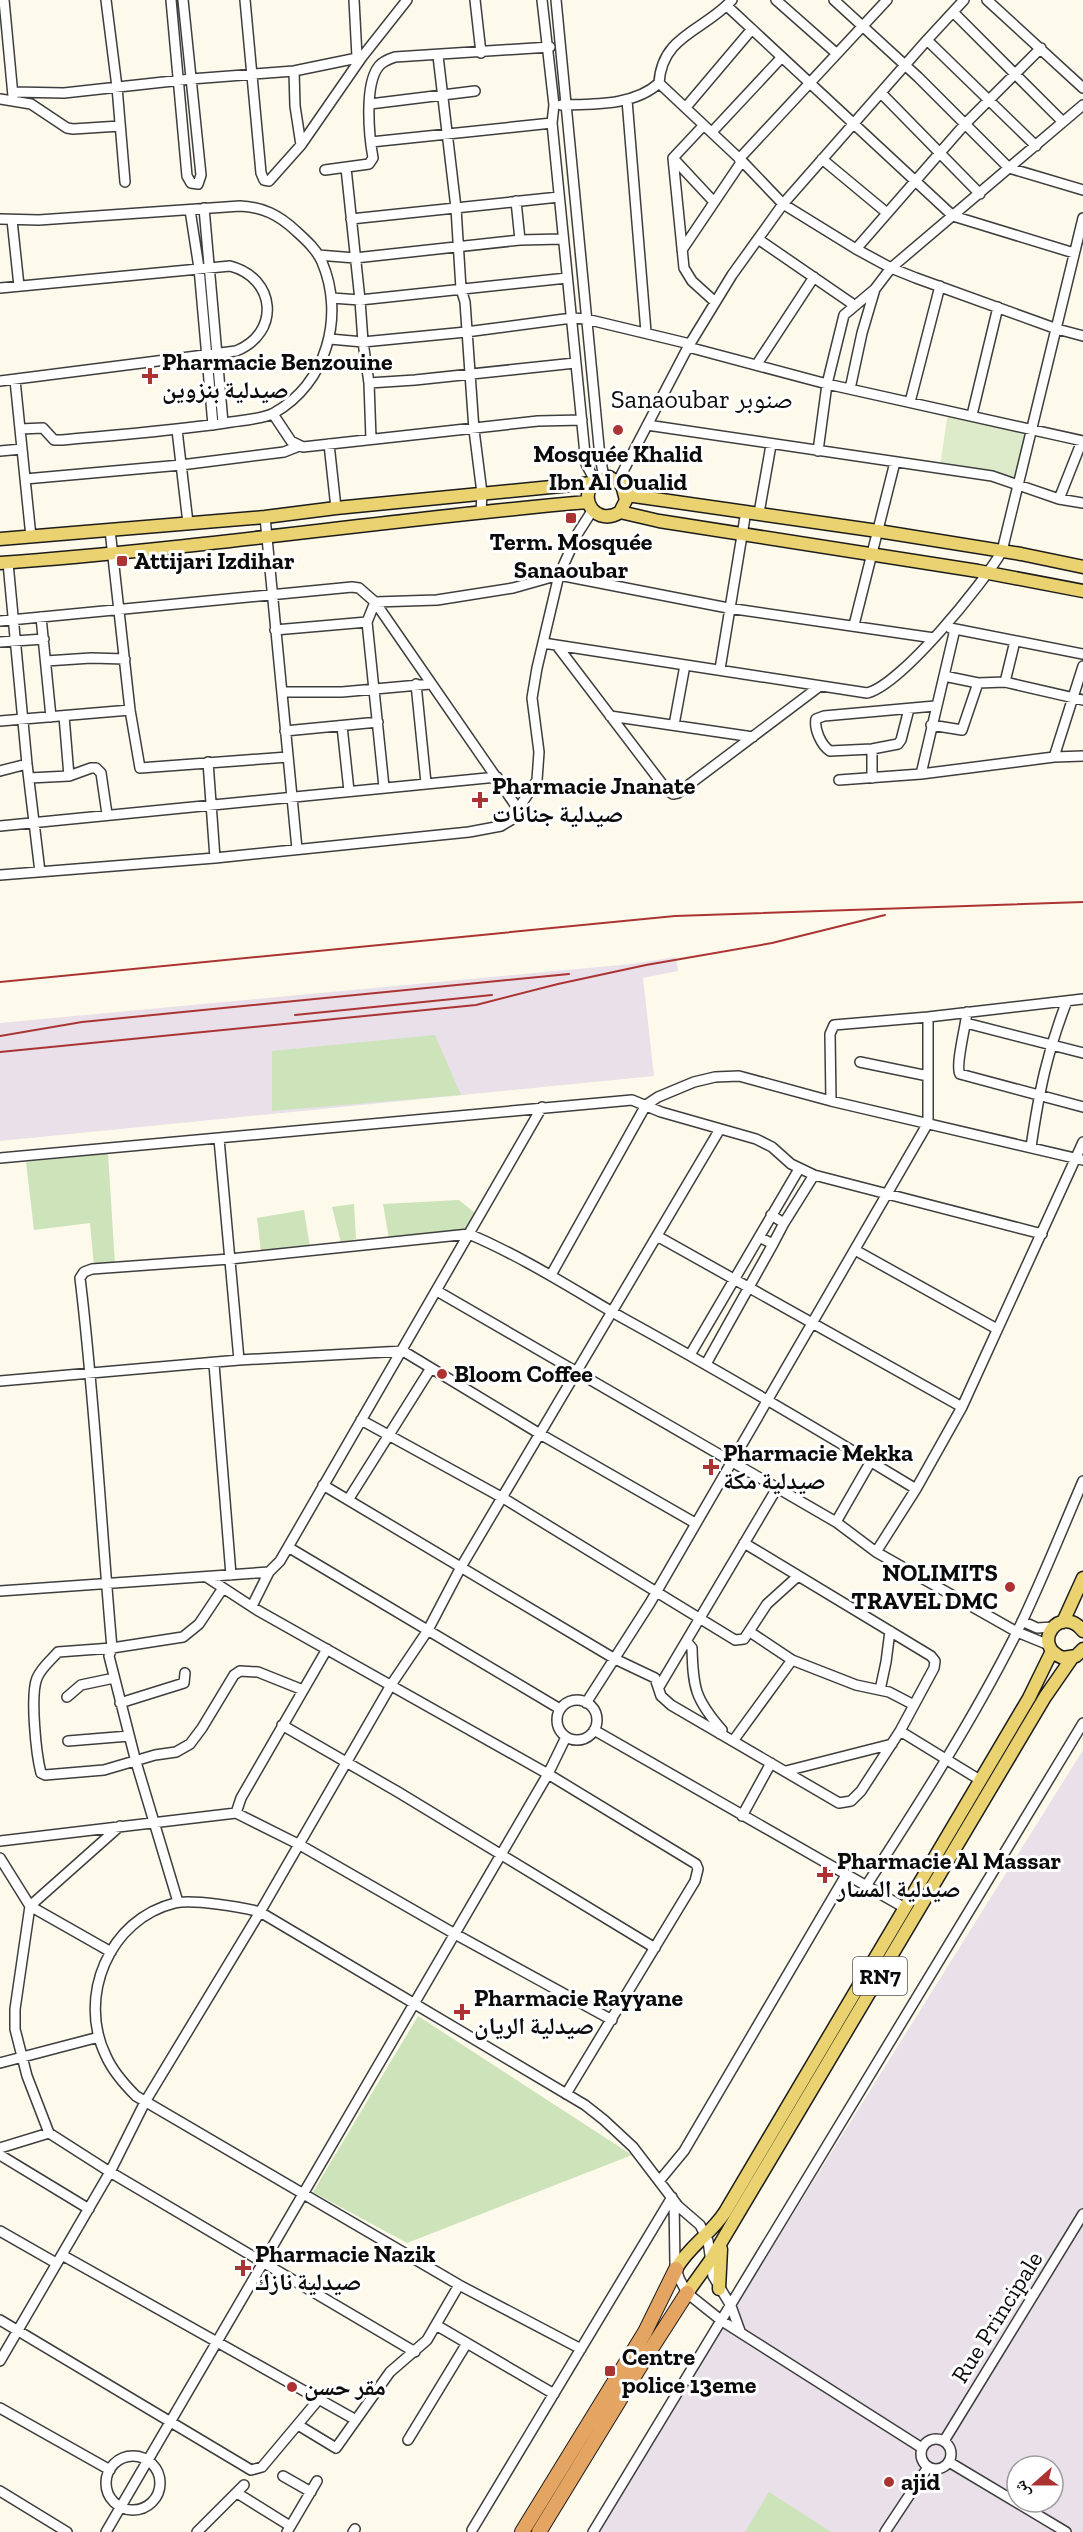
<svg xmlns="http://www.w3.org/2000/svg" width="1083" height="2532" viewBox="0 0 1083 2532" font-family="'Zilla Slab','Noto Naskh Arabic',serif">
	<rect width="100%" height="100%" fill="#fdfaeb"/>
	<path fill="#e9e0e9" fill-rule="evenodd" d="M676 957 678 971 643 978 654 1076 0 1141V1023L631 964Z
		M1083 1750V2532H594ZM1017 2466H1053V2502H1017Z"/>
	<path fill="#cde3b9" d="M435 1035 461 1095 272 1111V1051Z
		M108 1153 115 1265 94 1266 90 1223 34 1230 26 1162Z
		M459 1200 476 1214 466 1231 389 1239 383 1204Z
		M354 1204 356 1239 341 1243 332 1207Z
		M304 1210 310 1247 261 1252 257 1218Z
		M418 2016 632 2155 407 2243 313 2192Z
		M769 2492 831 2532H745Z"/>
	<path fill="#deebca" d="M948 412 1032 431 1017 477 940 466Z"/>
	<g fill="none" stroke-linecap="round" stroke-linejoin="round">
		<defs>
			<path id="minor" d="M4 0 13 96
				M106 0 117 87 125 182
				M171 0 187 176 191 183 198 184 201 175 183 0
				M245 0 261 173 264 180 269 181 301 145 362 57 407 0
				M354 0 357 57
				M475 0 481 53
				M542 0 554 105 552 123 586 464 595 481
				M556 0 600 457 604 477
				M776 0 836 53
				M834 0 918 77 1009 168 1083 190
				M987 0 1083 88
				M727 6 953 216 1074 253
				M953 12 1063 122
				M927 40 1036 146
				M438 56 456 208 461 289 465 302 474 430 482 493 481 512
				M294 71 295 106 301 145
				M659 83 742 161 783 204 856 249 891 268 916 278 1057 329 1083 336
				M13 92 64 93 191 79 294 71 362 57
				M881 93 980 194
				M0 99 31 104 67 128 73 129 120 126
				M627 100 646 332
				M370 104 475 91
				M561 105C593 104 634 106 659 83 662 35 704 31 732 0
				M686 107 752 29
				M703 126 673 158 684 268 692 281 714 301
				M712 132 782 57
				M371 142 552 123
				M673 158 714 202
				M739 159 887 0
				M822 159 887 213
				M346 168 360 300 363 342 369 383 371 439
				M325 170 369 164 373 158C369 136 364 84 379 66 383 61 389 59 395 57L550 47
				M516 201 520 240
				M204 208 223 423
				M190 210 199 268 213 425
				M0 219 39 220 240 206C263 207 279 215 296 231 306 240 317 250 322 262 345 316 327 383 274 413 261 420 240 420 225 423 171 431 117 435 62 440H54L43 428 20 429
				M351 219 559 197
				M12 220 19 286
				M758 239 854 305
				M856 249 965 124 1041 48
				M682 250 742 161
				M318 255 355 258 520 240 562 239
				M0 288 230 266C276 278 281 333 236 351L0 381
				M332 298 360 300 567 278
				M330 339 363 342 466 332 572 318 586 319 690 344
				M688 347 827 384 1083 441
				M757 364 814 277
				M15 380 31 537
				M369 383 415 380 575 363
				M850 389 862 333 875 289
				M910 402 940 286
				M273 414 291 441 303 447 538 421 582 420
				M972 415 998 307
				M647 425 992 476 1059 499 1083 503
				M177 430 188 523
				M329 444 336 508
				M0 451 22 449
				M818 451 827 384 844 315 875 289 891 268 1083 105
				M25 479 181 465 284 452 299 446
				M618 481 688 347 732 275 783 204 927 40 964 0
				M1059 499 1082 441
				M759 513 771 445
				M265 517 297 849
				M110 530 130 710 140 768 288 757
				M8 563 27 764 40 872
				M41 617 51 717
				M0 621 352 587 359 588 375 602 518 809
				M854 625 895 462
				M950 628 1083 654
				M275 630 367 622
				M0 642 44 639
				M543 643 867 693C900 686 984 583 1002 551L1083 218
				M558 647 666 789 673 794 678 793 820 686
				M46 661 91 658 125 659
				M720 669 746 511
				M944 676 978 683 1005 682 1083 700
				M1005 682 1015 641
				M416 684 426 783
				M282 692H342L430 684
				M909 709 901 740 898 744 872 749 830 751C821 745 814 729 816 719L824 716 935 706
				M64 716 69 776
				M610 716 753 737
				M0 721 130 710
				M674 725 685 665
				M931 725 962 730 978 683
				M342 726 349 791
				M285 731 378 722
				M872 749V778
				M1054 757 1083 666
				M208 762 215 858
				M0 771 27 764
				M921 774 955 629
				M29 778 69 776 91 768H96L101 773 107 814
				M839 780 921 774 1054 757 1083 756
				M384 787 367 622 375 602 437 600 513 588 559 575 728 608 934 638
				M0 826 497 777
				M0 875 215 858 469 832 501 826 511 820 537 780 539 752 532 698 537 668 559 575 578 533 592 511
				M967 1012C966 1025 955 1066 960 1074L1083 1107
				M966 1023 1083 1053
				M860 1062 928 1076
				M831 1101 830 1034 834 1025 928 1017 1083 999
				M219 1139 239 1360
				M1031 1147C1039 1092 1047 1052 1067 1001
				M0 1158 632 1100 661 1112 756 1139 772 1147 791 1164 814 1175 1042 1234
				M771 1215 784 1223 773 1244
				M784 1223 814 1175
				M657 1236 962 1407
				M855 1250 997 1329
				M551 1275 646 1105 658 1097 694 1082 715 1077 739 1076 831 1101 1083 1160
				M437 1291 836 1522 876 1552 1017 1632 1049 1645
				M690 1355 799 1169
				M214 1364 231 1575
				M706 1364 773 1244 759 1237
				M0 1381 239 1360 403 1351 540 1434 695 1523
				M361 1420 503 1498 735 1640 744 1639 767 1604 798 1576
				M323 1485 615 1659 655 1678 661 1696 671 1705 839 1803 851 1801 861 1791 900 1731 934 1668 935 1661 931 1656 744 1543
				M348 1500 431 1368
				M836 1522 871 1461
				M288 1547 560 1709
				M876 1552 916 1489 962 1407 1083 1142
				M208 1578 257 1610 548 1774 696 1864 698 1869 695 1881 566 2094
				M223 1588 199 1624 183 1637 112 1648 58 1652C51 1660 41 1668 37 1678 30 1695 36 1754 41 1773L45 1775 104 1770 155 1755 176 1752 190 1744 202 1728 234 1675 240 1671 258 1672 303 1690
				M0 1591 269 1572
				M252 1606 269 1572 280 1561 542 1107
				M1022 1621 1037 1628 1054 1627
				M750 1632 792 1660 856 1685 889 1692 914 1705
				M687 1642 692 1648C693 1688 695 1699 722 1730L720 1734
				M659 1687 777 1488
				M880 1690 886 1662 890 1631
				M67 1697 81 1685 114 1678
				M557 1720a20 20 0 1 1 40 0a20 20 0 1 1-40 0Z
				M120 1703 184 1683 185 1673
				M586 1703 650 1603 928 1123V1017
				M282 1725 398 1792 655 1948
				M594 1730 905 1908
				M900 1731 980 1780
				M68 1741 129 1736
				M733 1741 792 1660
				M786 1771 892 1744
				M236 1813 241 1798 327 1649
				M742 1816 771 1763
				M120 1826 30 1906 15 2009V2029L27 2076 49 2133 110 2172 415 2352
				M0 1841 236 1813 300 1845 455 1934 612 2020
				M0 1858 30 1906 111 1952
				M866 1886C919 1804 973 1720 1017 1632 1041 1583 1061 1532 1083 1481
				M178 1902 136 1762 109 1656 112 1648C101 1525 95 1401 80 1278L84 1272 92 1269 230 1259 469 1234C523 1257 571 1288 621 1317 721 1372 819 1430 916 1489
				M0 2063 99 2037
				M0 2148 49 2133
				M0 2155 89 2209
				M660 2180 684 2151 846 1875
				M674 2201 675 2264 679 2278 687 2293 722 2321 922 2448
				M0 2231 56 2263
				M62 2255 356 2420
				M0 2320 251 2470 262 2467 319 2399
				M436 2325 554 2394
				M581 2349 459 2285 136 2096C124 2084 113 2072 106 2056 77 1997 109 1919 175 1903 193 1899 241 1907 260 1912L585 2105 604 2120 633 2147 678 2206 700 2225 708 2241 713 2276 731 2306 740 2331
				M0 2361 110 2172 145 2102 260 1912 391 1685 428 1630 461 1567 720 1129
				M0 2408 110 2470
				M298 2425 336 2448 390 2372 427 2340 459 2285
				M921 2454a15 15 0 1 1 30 0a15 15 0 1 1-30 0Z
				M408 2440 467 2343
				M944 2441 1083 2214
				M106 2483a27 27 0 1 1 54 0a27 27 0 1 1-54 0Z
				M949 2462 1066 2532
				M283 2476 311 2492
				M0 2491 67 2532
				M237 2493 290 2526
				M472 2530 672 2197
				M106 2532 548 1774 566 1737
				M197 2532 244 2485
				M287 2532 317 2481
				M353 2532 355 2529
				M593 2532 1083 1723
				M885 2532 928 2467"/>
			<path id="major" d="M627 495 878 531 1021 554 1083 567
				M620 512 626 500 622 485 609 477 595 481C576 500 598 527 620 512L659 521 978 571 1083 591
				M0 539 265 517 336 508 592 483
				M0 563C196 549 391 519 587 502
				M1063 1622 1083 1578
				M1083 1631C1061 1602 1029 1645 1063 1658L1076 1656 1083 1649
				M676 2269C689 2246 711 2234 725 2212L1029 1698 1052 1651
				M719 2289 721 2249
				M687 2293 710 2261 1045 1697 1072 1658"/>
			<path id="highway" d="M522 2532 645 2332 676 2269
				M539 2532 644 2360 687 2293"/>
		</defs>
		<use href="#minor" stroke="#3e3e3e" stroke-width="12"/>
		<use href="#major" stroke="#1c1c1c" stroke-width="15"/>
		<use href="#highway" stroke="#1c1c1c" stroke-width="16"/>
		<use href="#minor" stroke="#fff" stroke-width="9"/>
		<use href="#major" stroke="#e9d26f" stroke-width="12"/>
		<use href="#highway" stroke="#e4a462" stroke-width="14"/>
		<path stroke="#ab3433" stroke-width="2" d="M0 982 675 916 1083 902
			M295 1015 492 995
			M0 1036 82 1022 569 974
			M0 1052 476 1005 558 984 646 965 772 943 885 915"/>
	</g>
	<g fill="#ab3433" stroke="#fff" stroke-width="2">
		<path d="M147 367h6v6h6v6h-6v6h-6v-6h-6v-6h6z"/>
		<circle cx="618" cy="430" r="6"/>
		<rect x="565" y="512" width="12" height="12" rx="3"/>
		<rect x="116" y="555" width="12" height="12" rx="3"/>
		<path d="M477 791h6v6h6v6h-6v6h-6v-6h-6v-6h6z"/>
		<circle cx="442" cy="1374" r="6"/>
		<path d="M708 1458h6v6h6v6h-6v6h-6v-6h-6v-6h6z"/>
		<circle cx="1010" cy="1587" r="6"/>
		<path d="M822 1866h6v6h6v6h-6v6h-6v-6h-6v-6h6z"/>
		<path d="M459 2003h6v6h6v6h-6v6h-6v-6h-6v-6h6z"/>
		<path d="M240 2259h6v6h6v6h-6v6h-6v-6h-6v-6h6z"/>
		<rect x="604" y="2365" width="12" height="12" rx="3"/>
		<circle cx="292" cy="2387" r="6"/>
		<circle cx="889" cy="2482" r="6"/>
	</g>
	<g text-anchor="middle" stroke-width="6" stroke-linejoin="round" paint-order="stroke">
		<rect fill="#fff" stroke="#545454" stroke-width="1.5" x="853" y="1957" width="54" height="38" rx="4.5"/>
		<g font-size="22" font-weight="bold" fill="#0b0b0b">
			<text x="880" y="1984">RN7</text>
		</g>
		<g font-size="24" font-weight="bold" fill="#0b0b0b" stroke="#fff" text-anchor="start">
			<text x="162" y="370">Pharmacie Benzouine<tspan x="162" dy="28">صيدلية بنزوين</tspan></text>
			<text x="618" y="462" text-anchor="middle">Mosquée Khalid<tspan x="618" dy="28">Ibn Al Oualid</tspan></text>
			<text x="571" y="550" text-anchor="middle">Term. Mosquée<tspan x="571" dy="28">Sanaoubar</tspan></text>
			<text x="134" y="569">Attijari Izdihar</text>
			<text x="492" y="794">Pharmacie Jnanate<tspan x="492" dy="28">صيدلية جنانات</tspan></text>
			<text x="454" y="1382">Bloom Coffee</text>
			<text x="723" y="1461">Pharmacie Mekka<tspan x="723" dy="28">صيدلية مكة</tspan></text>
			<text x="998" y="1581" text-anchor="end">NOLIMITS<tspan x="998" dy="28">TRAVEL DMC</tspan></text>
			<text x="837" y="1869">Pharmacie Al Massar<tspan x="837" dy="28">صيدلية المسار</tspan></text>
			<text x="474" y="2006">Pharmacie Rayyane<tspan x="474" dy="28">صيدلية الريان</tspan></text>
			<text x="255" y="2262">Pharmacie Nazik<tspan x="255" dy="28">صيدلية نازك</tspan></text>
			<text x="622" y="2365">Centre<tspan x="622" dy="28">police 13eme</tspan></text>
			<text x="304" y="2395">مقر حسن</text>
			<text x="901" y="2490">ajid</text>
		</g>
		<g font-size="24" fill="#0b0b0b" stroke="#fff">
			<text transform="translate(997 2317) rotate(-58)" y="8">Rue Principale</text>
		</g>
		<g font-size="26" fill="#0b0b0b" stroke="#fff">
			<text x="702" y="408">Sanaoubar صنوبر</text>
		</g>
	</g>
	<g transform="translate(1035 2484) rotate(249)"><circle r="28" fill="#ffffff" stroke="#9d9d9d" stroke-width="1.5"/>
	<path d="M0-4.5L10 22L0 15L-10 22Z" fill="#ab3433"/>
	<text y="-9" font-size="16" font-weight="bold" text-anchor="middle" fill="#0b0b0b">ش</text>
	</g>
</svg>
